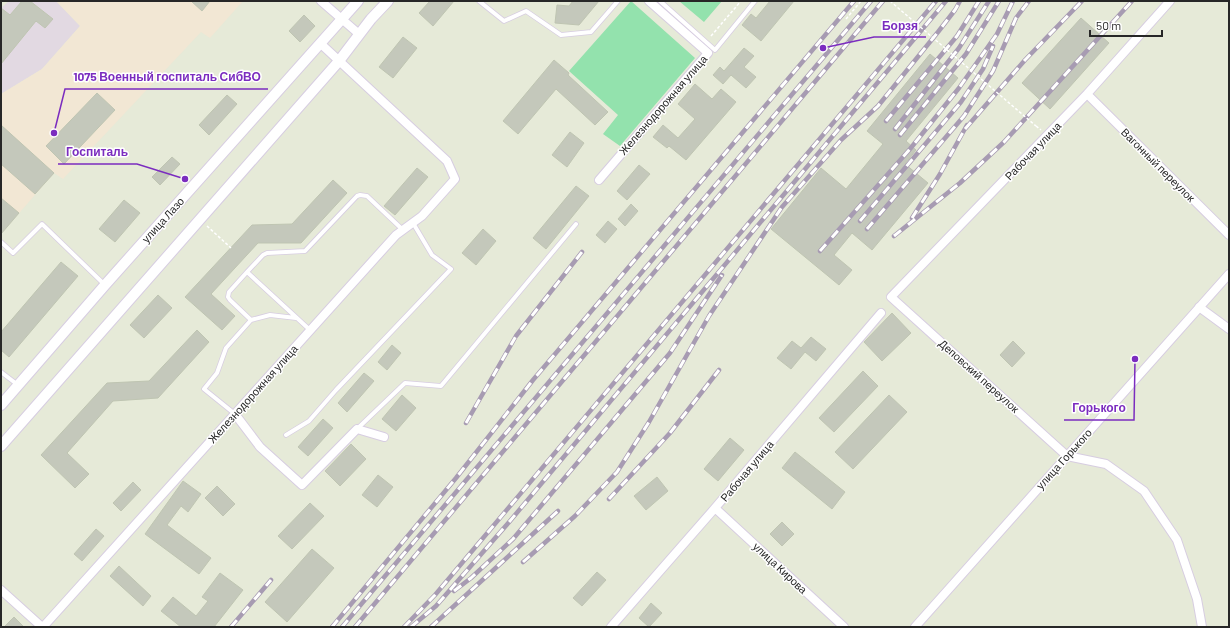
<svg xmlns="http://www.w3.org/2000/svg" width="1230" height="628" viewBox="0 0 1230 628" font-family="Barlow,sans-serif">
	<rect width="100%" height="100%" fill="#e6ead8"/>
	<path fill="#e2d9e2" d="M9 1H56L80 26 42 69 1 94V8Z"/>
	<path fill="#f2e7d4" d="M56 1H243L210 38 201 32 63 179 54 173 1 234V94L42 69 80 26Z"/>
	<path fill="#93e2ad" d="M631 1 695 58 620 146 603 134 618 115 569 71Z
		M679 1H722L704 22Z"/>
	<path fill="#c4c8bb" stroke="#bfc5b2" d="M22 1H30L53 19 45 28 36 21 1 64V8L10 15Z
		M191 1H210L202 11Z
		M430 1H454L433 26 419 13Z
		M573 1H599L579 25 555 23 557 5 569 6Z
		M770 1H794L761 41 742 25 751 14 756 18Z
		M304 15 315 26 300 42 289 31Z
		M1081 18 1109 43 1050 109 1022 83Z
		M403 37 417 48 393 78 379 67Z
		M744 48 754 56 744 67 756 77 746 88 731 75 723 84 713 75 720 67 724 71Z
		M930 54 958 78 906 141 916 150 905 164 928 183 872 250 852 233 834 255 852 270 839 285 771 229 821 168 846 189 883 144 867 131Z
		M554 60 569 73 568 75 608 112 595 125 556 89 518 134 503 121Z
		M695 84 712 99 721 89 736 102 686 160 669 146 667 148 653 137 663 125 678 138 695 119 678 104Z
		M97 93 115 110 64 164 46 146Z
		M227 95 237 104 209 135 199 125Z
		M1 125 54 173 35 194 1 164Z
		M570 132 584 143 567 167 552 155Z
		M172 157 180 164 160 185 152 177Z
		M639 165 650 174 627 200 617 191Z
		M417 168 428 177 395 215 384 206Z
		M333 180 347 193 301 243H258L211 294 235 316 222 330 185 297 252 225 292 224Z
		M576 186 589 196 546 249 533 238Z
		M1 198 19 213 1 234Z
		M124 200 140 213 115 242 99 229Z
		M631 204 638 211 625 226 618 219Z
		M608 221 617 229 605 243 596 235Z
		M483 229 496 241 476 265 462 253Z
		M61 262 78 276 9 357 1 350V332Z
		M158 295 172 308 144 338 130 325Z
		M892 313 911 333 882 361 864 342Z
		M197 330 209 342 158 398 113 401 67 453 89 474 75 488 41 455 107 383 149 381Z
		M811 337 826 349 816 361 805 352 791 369 777 358 792 341 801 348Z
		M1013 341 1025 353 1012 367 1000 355Z
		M392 345 401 353 387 370 378 362Z
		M863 371 878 386 834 432 819 418Z
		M364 373 374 381 347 412 338 403Z
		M402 395 416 408 396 431 382 419Z
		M889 395 907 412 853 469 835 452Z
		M323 419 333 428 308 456 298 447Z
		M730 438 744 450 718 481 704 469Z
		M351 444 366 459 340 486 325 471Z
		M795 452 845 492 832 509 782 468Z
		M378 475 393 487 377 507 362 495Z
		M657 477 668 491 646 510 634 496Z
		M183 481 201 494 188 512 181 506 167 525 211 558 199 574 145 534Z
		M133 482 141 490 121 511 113 503Z
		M217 486 235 504 223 516 205 498Z
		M310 503 324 516 292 549 278 536Z
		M782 522 794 534 782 546 770 534Z
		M96 529 104 536 82 561 74 554Z
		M312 549 334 568 287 622 265 602Z
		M119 566 151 596 143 606 110 576Z
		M597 572 606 580 582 606 573 598Z
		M220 573 243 590 214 627H181L161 611 173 597 196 616 208 601 202 597Z
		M651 603 662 613 649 627 639 618Z
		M14 617 24 627H4Z"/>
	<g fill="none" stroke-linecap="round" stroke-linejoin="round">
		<defs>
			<path id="service" d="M479 1 504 21 526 11 561 35 591 32 618 1
				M660 1 715 50 755 1
				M1 242 13 253 42 224 105 285
				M247 272 263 255 267 253 305 251 357 196 360 195 367 196 403 230
				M251 320 270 315 296 318
				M1 372 18 385
				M235 414 204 389 217 373 226 348 251 320 230 300 228 297 229 292 247 272 310 330
				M357 429 405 383 441 386 576 224
				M286 435 309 421 336 390 451 269 432 255 413 223"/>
			<path id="minor" d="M321 1 359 34
				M1170 1 1087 94 891 297 1067 456 1106 464 1144 491 1177 540 1197 599 1202 627
				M1087 94 1229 235
				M599 180 708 53 649 1
				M1199 307 1229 329
				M235 414 260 447 302 485 357 429 384 437
				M715 508 844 627
				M1 590 42 627
				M43 627 396 235 422 216 455 179 447 161 321 44
				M611 627 715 508 881 313
				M915 627 1229 274"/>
			<path id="tertiary" d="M1 405 105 285 358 1
				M1 446 339 61 371 19 388 1"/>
		</defs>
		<use href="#service" stroke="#d7cde1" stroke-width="5.5"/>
		<use href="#minor" stroke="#d7cde1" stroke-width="10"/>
		<use href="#tertiary" stroke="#d7cde1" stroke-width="12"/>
		<path stroke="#fff" stroke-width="1.5" stroke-dasharray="3 2" stroke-linecap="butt" d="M846 19 861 1
			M711 36 741 1
			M1036 126 1041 130
			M207 226 231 248"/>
		<use href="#service" stroke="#fff" stroke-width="4"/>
		<use href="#minor" stroke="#fff" stroke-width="8"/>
		<use href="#tertiary" stroke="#fff" stroke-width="10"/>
		<defs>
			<path id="rail" d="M886 121 957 36 979 1
				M895 129 959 48 989 1
				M965 129 1025 60 1082 1
				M900 135 966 54 999 1
				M912 218 940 174 967 125
				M860 221 961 102 983 69 993 46
				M867 229 964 116 993 71 1016 18 1029 1
				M894 236 960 183 1004 142 1132 1
				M820 251 910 149 959 88 997 34 1013 1
				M466 423 516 336 582 252
				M609 499 670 433 719 370
				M523 562 575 516 617 472 649 422 709 316 782 207 841 140 878 106 938 32 955 10 960 1
				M454 591 471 578 513 539 670 353 722 275
				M231 627 271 580
				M332 627 456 478 533 380 854 1
				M342 627 871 1
				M355 627 883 1
				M404 627 435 595 936 1
				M411 627 436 606 510 521 946 1
				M431 627 558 511"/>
		</defs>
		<use href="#rail" stroke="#a79bb2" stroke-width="4.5"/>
		<use href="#rail" stroke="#fff" stroke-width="3" stroke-dasharray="9" stroke-linecap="butt"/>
		<path stroke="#fff" stroke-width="1.5" stroke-dasharray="3 2" stroke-linecap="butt" d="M890 1 1036 126"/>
	</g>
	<g text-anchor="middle" stroke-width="3" stroke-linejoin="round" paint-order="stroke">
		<g font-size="11" fill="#272727" stroke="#fff">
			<text transform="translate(663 105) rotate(-49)" y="4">Железнодорожная улица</text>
			<text transform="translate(1033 151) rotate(-46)" y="4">Рабочая улица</text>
			<text transform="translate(1158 165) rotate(45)" y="4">Вагонный переулок</text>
			<text transform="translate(163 220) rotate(-48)" y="4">улица Лазо</text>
			<text transform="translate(979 376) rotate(42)" y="4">Деповский переулок</text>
			<text transform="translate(253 394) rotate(-48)" y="4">Железнодорожная улица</text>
			<text transform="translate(1064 459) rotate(-48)" y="4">улица Горького</text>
			<text transform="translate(747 471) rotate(-50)" y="4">Рабочая улица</text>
			<text transform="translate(780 568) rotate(43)" y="4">улица Кирова</text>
		</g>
	</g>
	<path fill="none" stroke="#7b2cbf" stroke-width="1.5" d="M823 48L874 37H926M54 133L65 89H268M185 179L137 164H58M1135 359L1134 420H1064"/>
	<g fill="#7b2cbf" stroke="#fff" stroke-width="1.5">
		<circle cx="823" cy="48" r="4"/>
		<circle cx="54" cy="133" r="4"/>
		<circle cx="185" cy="179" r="4"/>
		<circle cx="1135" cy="359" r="4"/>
	</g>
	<g font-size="12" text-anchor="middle" font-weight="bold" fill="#7b2cbf" stroke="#fff" stroke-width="3" stroke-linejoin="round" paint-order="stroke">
		<text x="900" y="30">Борзя</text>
		<text x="167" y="81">1075 Военный госпиталь СибВО</text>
		<text x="97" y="156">Госпиталь</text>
		<text x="1099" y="412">Горького</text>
	</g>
	<rect width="1230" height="628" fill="none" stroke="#272727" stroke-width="4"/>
	<path d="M1090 30v6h72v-6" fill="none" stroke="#272727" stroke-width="2"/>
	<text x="1096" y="30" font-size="12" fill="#272727" stroke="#ffffff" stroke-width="3" paint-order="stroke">50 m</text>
</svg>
